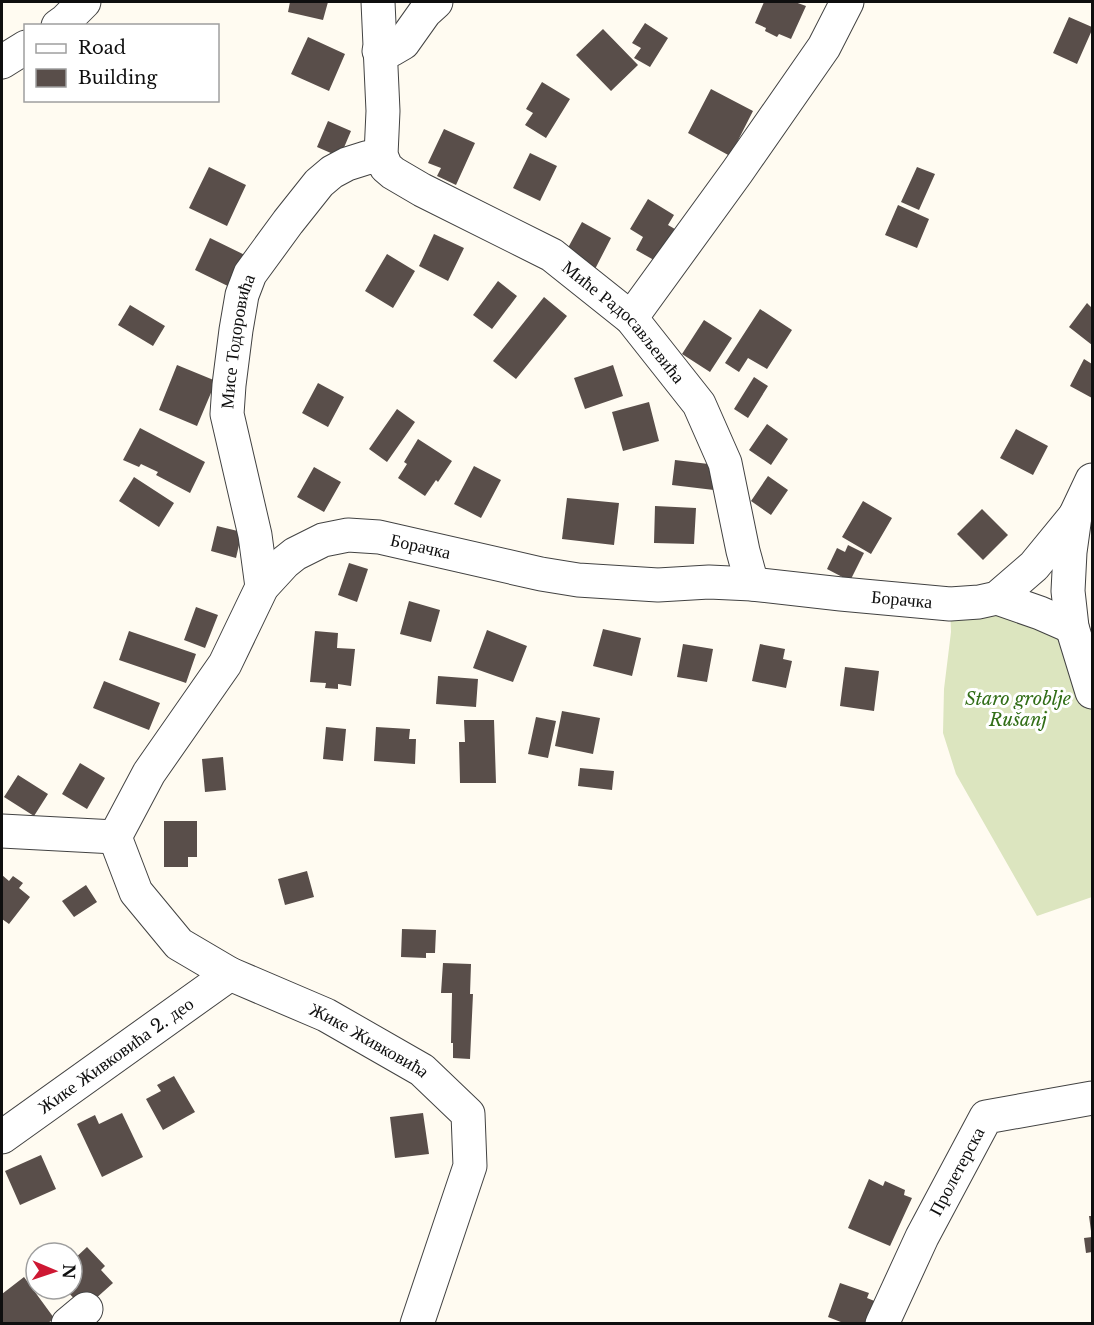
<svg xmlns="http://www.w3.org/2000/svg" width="1094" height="1325" viewBox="0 0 1094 1325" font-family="'Libre Baskerville',serif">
	<rect width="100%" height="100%" fill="#fffbf1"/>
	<path fill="#dce5bf" d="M950 604 1072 627 1092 696V897L1037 916 956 774 943 733 944 689 951 632Z"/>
	<path fill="#594e4a" d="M290 2H328L323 20 288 12Z
		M764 2H795L806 6 791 39 779 34 777 37 765 31 766 28 755 23Z
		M1069 17 1092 27V30L1077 64 1053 53Z
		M645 23 668 38 650 67 634 58 641 48 632 43Z
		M603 29 638 65 611 91 576 55Z
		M308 37 345 54 329 91 291 74Z
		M542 82 570 99 546 138 525 125 533 113 526 109Z
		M711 89 753 111 730 156 688 133Z
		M328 121 351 131 340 157 317 147Z
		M444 129 475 143 456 185 437 176 441 168 428 163Z
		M530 153 557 166 540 201 513 188Z
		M209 167 246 185 227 226 189 208Z
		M917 167 935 174 919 210 901 202Z
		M648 199 674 215 668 225 680 232 661 264 636 250 643 237 630 229Z
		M898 205 929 219 917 248 885 235Z
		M582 222 611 238 593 273 563 257Z
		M434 234 464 248 448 281 419 266Z
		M210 238 251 258 236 290 195 270Z
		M387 254 415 271 393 308 365 291Z
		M498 281 517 296 492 329 473 315Z
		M544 297 567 316 516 379 493 361Z
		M1087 303 1092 308V345L1069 327Z
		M130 305 165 326 153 346 118 325Z
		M760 309 792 330 767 369 748 358 739 372 725 363Z
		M704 320 732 338 710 372 682 354Z
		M1084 359 1092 364V398L1070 386Z
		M177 365 216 381 197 426 159 410Z
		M613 365 623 396 585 409 574 378Z
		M754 377 768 386 748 418 734 409Z
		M318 383 344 397 328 427 302 413Z
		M649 402 659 441 623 451 612 412Z
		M397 409 415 422 387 462 369 449Z
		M767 424 788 439 771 465 749 450Z
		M140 428 205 462 190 493 156 475 158 472 141 464 139 467 123 460Z
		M1016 429 1048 446 1033 475 1000 458Z
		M418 439 452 461 438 482 436 480 425 496 398 478 407 464 404 462Z
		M675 460 717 465 714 490 672 485Z
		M474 466 501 480 481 518 454 504Z
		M314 467 341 482 324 512 297 497Z
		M768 476 788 490 771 515 751 501Z
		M134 477 174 503 159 527 119 501Z
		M567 498 619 503 614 545 562 539Z
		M863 501 892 518 871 554 842 537Z
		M655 506 696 508 694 544 654 543Z
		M982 509 1008 535 983 560 957 534Z
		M217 526 242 532 236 558 211 551Z
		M848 545 864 553 850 581 827 569 837 548 845 552Z
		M349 563 368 569 357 602 338 595Z
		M409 601 440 610 431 642 400 634Z
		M196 607 218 615 205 648 184 640Z
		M603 629 641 638 632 676 593 666Z
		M487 630 527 646 513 682 473 668Z
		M129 631 196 654 186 683 119 660Z
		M315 631 338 633 337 648 355 649 351 686 338 684V689L325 688 326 683 310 682Z
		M683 644 713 649 707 682 677 677Z
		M760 644 785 649 783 659 792 661 786 688 752 681Z
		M845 667 879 671 874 711 840 706Z
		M438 676 478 679 476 707 436 704Z
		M104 681 160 703 149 730 93 708Z
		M562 711 600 718 593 754 555 746Z
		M536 717 556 721 548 758 528 754Z
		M464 720H494L496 783H460L459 742H465Z
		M326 727 346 729 343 761 323 759Z
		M376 727 410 729 409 739H416L415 764 374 761Z
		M223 757 226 790 205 792 202 759Z
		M80 763 105 778 87 809 62 794Z
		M580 768 614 771 612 790 578 786Z
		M18 775 48 794 34 816 4 797Z
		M164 821H197V857H188V867H164Z
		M307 871 314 897 285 905 278 879Z
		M2 875 9 881 13 876 23 883 19 888 30 897 9 924 2 919Z
		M86 885 97 902 74 917 62 901Z
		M402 929 436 930 435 953H426V958L401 957Z
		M443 963 471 964 470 994H473L470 1059 453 1058V1043H451L452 993H441Z
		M174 1076 195 1112 163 1130 146 1099 161 1091 157 1085Z
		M122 1113 143 1157 102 1177 77 1124 95 1115 99 1124Z
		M423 1113 429 1154 395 1158 390 1117Z
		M41 1155 56 1189 20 1205 5 1171Z
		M869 1179 883 1186 885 1181 905 1190 904 1195 912 1198 890 1246 848 1228Z
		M1089 1216H1092V1231H1091Z
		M1092 1237V1252L1086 1253 1084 1238Z
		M87 1247 105 1266 101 1270 113 1283 84 1309 65 1289H72V1261Z
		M24 1277 54 1318 47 1324H2V1294Z
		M840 1283 869 1293 867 1298 882 1304 876 1324H846L828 1317Z"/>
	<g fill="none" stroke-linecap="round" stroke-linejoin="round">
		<defs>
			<g id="minor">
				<path id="s1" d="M378 2 383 111 381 155 386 167 393 173 422 190 552 255 631 318 699 404 725 463 743 551 752 584"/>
				<path d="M58 26 65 21 84 2"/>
				<path d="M379 51 391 50 403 43 425 12 436 2"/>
				<path d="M2 62 26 47"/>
				<path d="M631 318 737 172 824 47 847 2"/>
				<path d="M1092 480 1075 516 1070 552 1068 591 1072 627 1092 692"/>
				<path id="s2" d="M262 587 255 535 227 414 229 385 236 330 242 295 250 274 288 222 319 183 332 172 347 164 366 158 381 155"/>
				<path d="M997 598 1040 613 1072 627"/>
				<path d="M2 831 115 837"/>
				<path id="s3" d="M115 837 149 773 225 664 262 587 285 562 295 554 323 540 348 535 379 537 541 574 578 580 658 585 709 582 752 584 841 594 950 604 979 602 997 598 1034 566 1075 516"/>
				<path id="s4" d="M115 837 136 892 179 944 230 974 326 1015 422 1070 468 1114 470 1166 417 1324"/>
				<path id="s5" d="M2 1137 230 974"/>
				<path d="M68 1324 86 1309"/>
				<path id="s6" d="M882 1324 922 1237 986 1117 1092 1098"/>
			</g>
		</defs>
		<use href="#minor" stroke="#424242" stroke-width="35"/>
		<use href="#minor" stroke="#fff" stroke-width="33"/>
	</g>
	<g text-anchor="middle" stroke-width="6" stroke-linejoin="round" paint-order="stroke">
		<g font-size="18" fill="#0f0f0f" stroke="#fff">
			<text dy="6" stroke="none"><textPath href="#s1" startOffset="453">Миће Радосављевића</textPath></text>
			<text dy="6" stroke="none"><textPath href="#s2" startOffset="250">Мисе Тодоровића</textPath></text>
			<text dy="6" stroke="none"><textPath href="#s3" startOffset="468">Борачка</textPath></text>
			<text dy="6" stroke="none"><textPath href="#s3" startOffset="954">Борачка</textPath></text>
			<text dy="6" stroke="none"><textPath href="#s4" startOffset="340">Жике Живковића</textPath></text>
			<text dy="6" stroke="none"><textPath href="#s5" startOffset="140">Жике Живковића 2. део</textPath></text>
			<text dy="6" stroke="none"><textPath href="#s6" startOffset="170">Пролетерска</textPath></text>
		</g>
		<g font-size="18" font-style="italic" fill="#326e18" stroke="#fff">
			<text x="1018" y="705">Staro groblje<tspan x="1018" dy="21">Rušanj</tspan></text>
		</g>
	</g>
	<rect width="1094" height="1325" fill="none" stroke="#0f0f0f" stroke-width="6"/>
	<rect x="24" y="24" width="195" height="78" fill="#ffffff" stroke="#9f9f9f" stroke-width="1.5"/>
	<rect x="36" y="44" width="30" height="9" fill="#ffffff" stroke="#9f9f9f" stroke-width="1.5"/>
	<text x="78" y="54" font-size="18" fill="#0f0f0f">Road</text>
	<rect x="36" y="69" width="30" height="18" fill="#594e4a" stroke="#9f9f9f" stroke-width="1.5"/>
	<text x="78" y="84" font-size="18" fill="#0f0f0f">Building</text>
	<g transform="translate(54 1271) rotate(92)"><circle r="28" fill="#ffffff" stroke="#9f9f9f" stroke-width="1.5"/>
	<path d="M0-4.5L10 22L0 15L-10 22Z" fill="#ce1833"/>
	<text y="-9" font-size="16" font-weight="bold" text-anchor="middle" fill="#0f0f0f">N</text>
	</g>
</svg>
